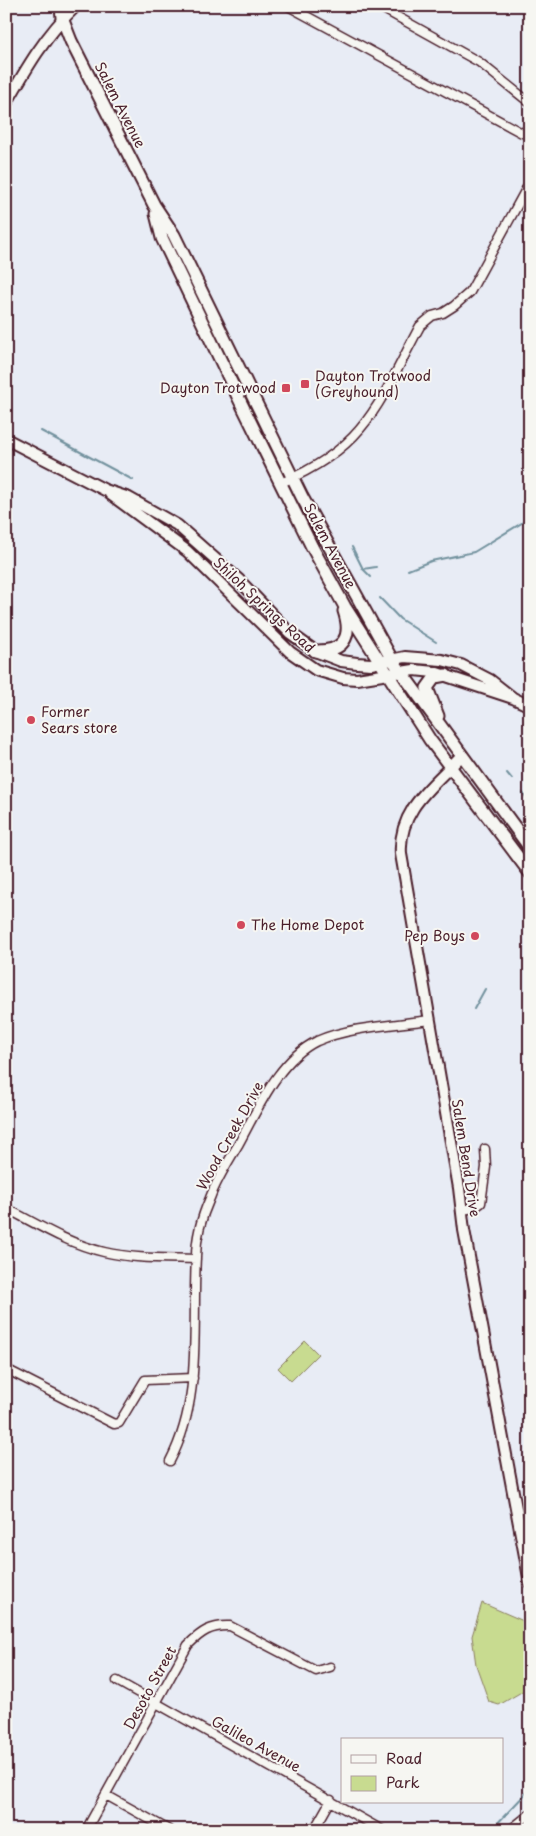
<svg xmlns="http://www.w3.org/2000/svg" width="536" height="1836" viewBox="0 0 536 1836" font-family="'Playpen Sans',sans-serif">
	<rect width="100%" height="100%" fill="#e8ecf5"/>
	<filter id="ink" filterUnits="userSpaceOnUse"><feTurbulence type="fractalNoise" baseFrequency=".02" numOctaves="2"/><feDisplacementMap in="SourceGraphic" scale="10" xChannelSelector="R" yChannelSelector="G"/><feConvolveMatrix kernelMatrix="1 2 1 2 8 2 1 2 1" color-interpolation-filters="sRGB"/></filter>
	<g filter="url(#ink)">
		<path fill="#c8db90" stroke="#897d5e" d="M305 1341 318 1354 291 1381 278 1368Z
			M482 1603 528 1623 530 1632V1687L499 1705 489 1702 476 1665 472 1636Z"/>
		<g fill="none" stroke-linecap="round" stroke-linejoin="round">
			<path stroke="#73929e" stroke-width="2" d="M6 415 11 417
				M41 431 133 480
				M352 547 363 569 371 577
				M363 569 376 567
				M408 570 431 561 474 552 530 518
				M380 598 400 619 436 642
				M507 773 512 779
				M523 793 530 803
				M527 911 530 907
				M474 1009 485 989
				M491 1830 530 1789"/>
			<defs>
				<path id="street" d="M288 6 522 133
					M378 6 479 62 530 103
					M281 483C309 471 340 453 360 429 384 401 402 359 420 326L432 316 443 313 454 306 470 292 530 182
					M6 1208C38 1225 69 1244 104 1252 134 1259 165 1258 196 1259
					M462 1210 474 1208 481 1203 486 1167 485 1149
					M6 1369 114 1424 119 1423 145 1380 193 1378
					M170 1461C203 1398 192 1326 196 1257 196 1237 202 1216 210 1198 217 1179 228 1162 238 1145 258 1109 278 1060 317 1041 348 1027 395 1025 429 1020
					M117 1681 382 1830
					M106 1795 169 1830
					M86 1830 188 1645C201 1632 211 1625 230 1626L316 1671 330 1667
					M314 1830 331 1800
					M510 1830 530 1814"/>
				<path id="secondary" d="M6 104C26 69 46 34 76 6
					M6 439 105 490 129 498 177 525 239 580 290 633 315 651 341 661 357 663 371 664 405 657 442 660 461 665 490 680 513 698
					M110 494 187 551 290 652 316 670 343 678 357 679 414 670 434 672 513 698 530 706
					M461 756C433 786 398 809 401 854L459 1188 464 1230 530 1583"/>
				<path id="primary" d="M61 6 62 18 71 41 154 205 174 235 302 497 391 658 530 848
					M156 214 162 238 242 405 312 547 345 607 430 740 530 873
					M315 651C343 652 353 638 344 611
					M438 716 427 688 435 677 446 675"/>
			</defs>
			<use href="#street" stroke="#4a1f2b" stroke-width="11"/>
			<use href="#secondary" stroke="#4a1f2b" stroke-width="14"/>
			<use href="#primary" stroke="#4a1f2b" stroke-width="15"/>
			<use href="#street" stroke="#f6f6f2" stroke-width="8"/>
			<use href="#secondary" stroke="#f6f6f2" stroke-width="10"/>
			<use href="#primary" stroke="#f6f6f2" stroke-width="11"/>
		</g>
	</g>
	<g fill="#d1495b" stroke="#f6f6f2" stroke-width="2">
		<rect x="300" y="379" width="10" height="10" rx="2.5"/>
		<rect x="281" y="383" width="10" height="10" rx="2.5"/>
		<circle cx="31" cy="720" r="5"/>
		<circle cx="241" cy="925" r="5"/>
		<circle cx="475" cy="936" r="5"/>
	</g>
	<g text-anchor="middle" stroke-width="4" stroke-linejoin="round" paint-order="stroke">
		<g font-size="14" fill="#4a1f2b" stroke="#f6f6f2">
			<text transform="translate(120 105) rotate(63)" y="5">Salem Avenue</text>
			<text transform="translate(330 546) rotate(62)" y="5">Salem Avenue</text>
			<text transform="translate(264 605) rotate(43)" y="5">Shiloh Springs Road</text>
			<text transform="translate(230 1136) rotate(-61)" y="5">Wood Creek Drive</text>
			<text transform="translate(466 1158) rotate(81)" y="5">Salem Bend Drive</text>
			<text transform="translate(150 1688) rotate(-61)" y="5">Desoto Street</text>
			<text transform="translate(256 1744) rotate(29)" y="5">Galileo Avenue</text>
		</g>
		<g font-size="14" fill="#4a1f2b" stroke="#f6f6f2" text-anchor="start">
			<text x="315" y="381">Dayton Trotwood<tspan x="315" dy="16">(Greyhound)</tspan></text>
			<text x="276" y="393" text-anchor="end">Dayton Trotwood</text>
			<text x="41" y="717">Former<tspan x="41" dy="16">Sears store</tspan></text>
			<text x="251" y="930">The Home Depot</text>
			<text x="465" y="941" text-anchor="end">Pep Boys</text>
		</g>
	</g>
	<rect width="536" height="1836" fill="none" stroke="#f6f6f2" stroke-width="25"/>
	<rect x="12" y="12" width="511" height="1811" fill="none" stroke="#4a1f2b" stroke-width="2" filter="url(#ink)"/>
	<rect x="341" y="1738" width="162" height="65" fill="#f6f6f2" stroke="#b1a0a2"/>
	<rect x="351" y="1755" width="25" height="8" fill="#f6f6f2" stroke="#b1a0a2"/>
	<text x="386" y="1764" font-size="15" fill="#4a1f2b">Road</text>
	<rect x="351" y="1776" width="25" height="15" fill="#c8db90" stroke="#b1a0a2"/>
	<text x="386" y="1788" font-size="15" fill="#4a1f2b">Park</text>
</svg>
